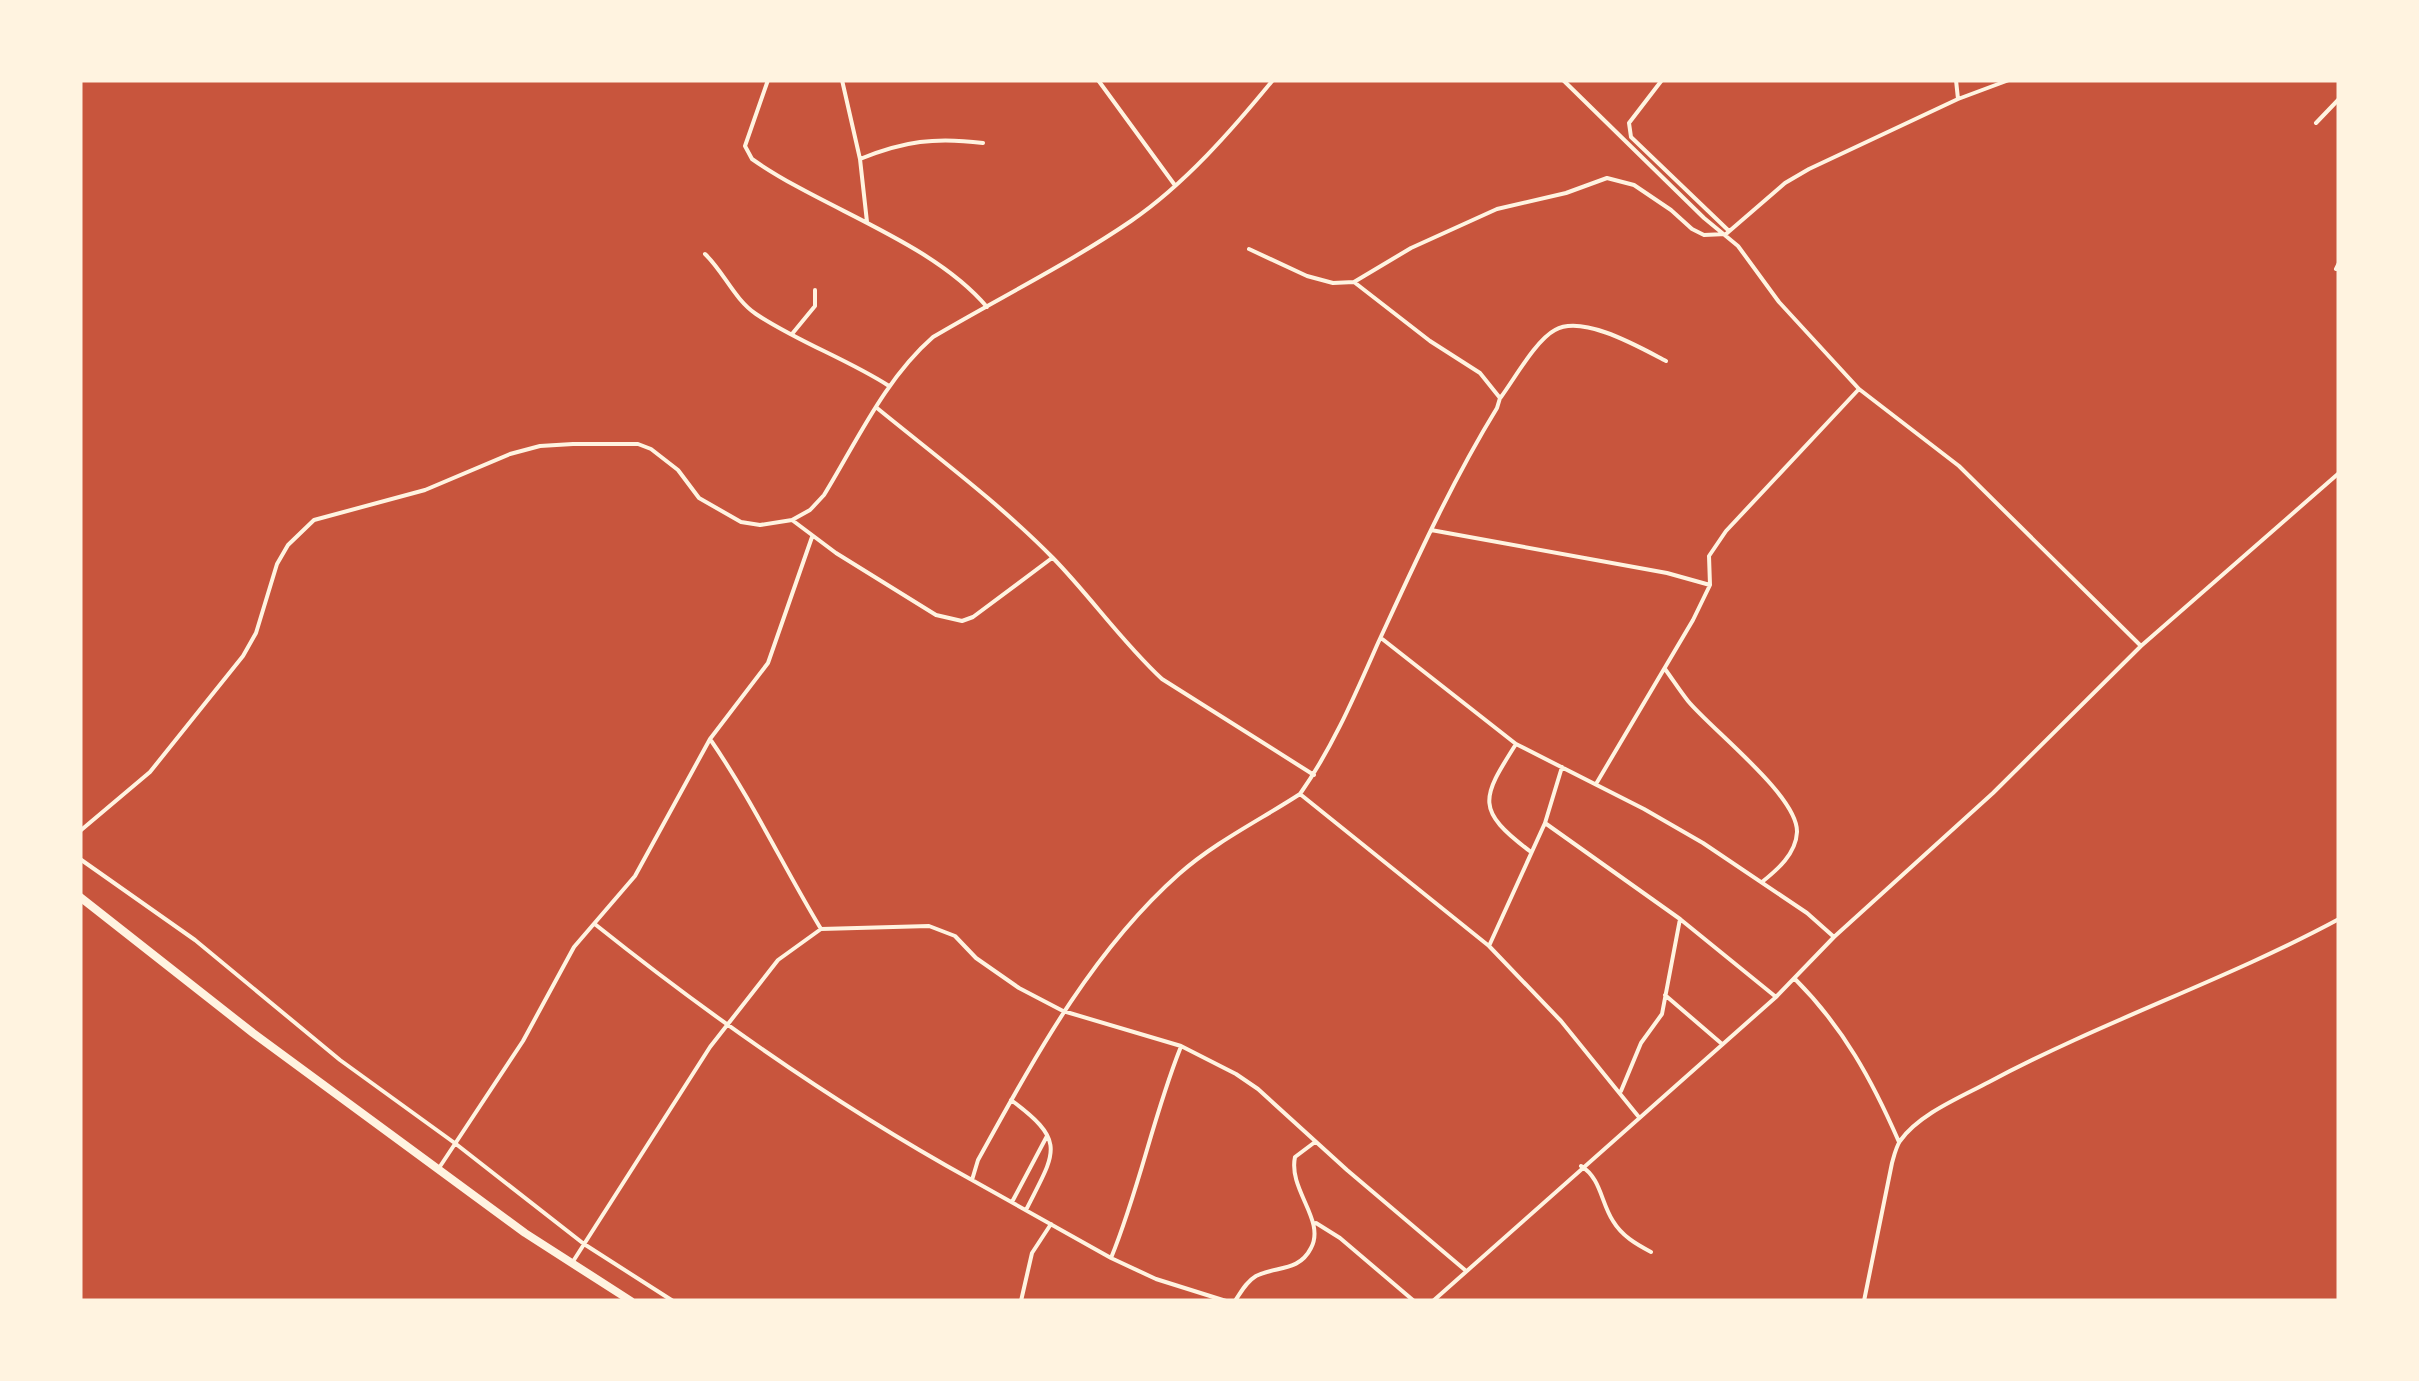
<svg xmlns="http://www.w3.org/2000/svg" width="2419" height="1381" viewBox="0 0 2419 1381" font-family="Jost,sans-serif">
	<rect width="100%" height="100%" fill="#c8553d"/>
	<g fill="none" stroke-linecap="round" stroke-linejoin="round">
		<path stroke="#fff3e0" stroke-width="4" d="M768 80 745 146 752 159C823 209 931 241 987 307
			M842 80 860 159 867 222
			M1098 80 1174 184
			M1563 80 1704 218 1738 246 1779 302 1859 389 1959 466 2141 646
			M1662 80 1629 123 1631 137 1729 231
			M1956 80 1958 99
			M2316 123 2339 99
			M860 159C904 141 935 137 983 143
			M1249 249 1307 276 1333 283 1354 282 1411 248 1497 209 1566 193 1607 178 1634 185 1671 210 1692 229 1704 235 1726 234 1785 183 1809 169 1958 99 2009 80
			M705 254C724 272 734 299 756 314 798 342 847 359 889 386
			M2336 269 2339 263
			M792 334 815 306V290
			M1501 397C1515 378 1536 340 1555 330 1583 314 1641 348 1666 361
			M877 408C937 457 999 503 1053 558 1091 597 1122 642 1162 679L1314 775
			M792 520 836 553 936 615 962 621 973 617 1052 558
			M1431 530 1667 573 1710 585
			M1381 638 1516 744 1644 809 1703 843 1807 913 1834 937
			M1665 669C1673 680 1680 691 1688 701 1712 730 1798 796 1797 832 1796 854 1777 870 1762 882
			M710 739C752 800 783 866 821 929
			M1516 744C1481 799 1475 810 1531 852
			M1596 784 1693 620 1710 585 1709 556 1726 531 1859 389
			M1300 794 1489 946 1561 1021 1638 1116
			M1545 823 1680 919 1776 997
			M80 831 150 772 243 656 256 633 277 564 288 545 314 520 425 490 510 454 540 446 573 444H638L651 449 678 470 699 498 741 522 760 525 792 520 810 510 824 495C857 441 885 379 933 337 999 298 1068 264 1131 221 1185 184 1232 130 1273 80
			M80 859 195 940 340 1060 456 1144 584 1244 673 1301
			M596 925C715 1020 838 1106 972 1180
			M1489 946 1545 823 1562 767
			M1795 979C1843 1027 1872 1080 1899 1142
			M1665 995 1722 1044
			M1621 1091 1641 1043 1662 1014 1680 919
			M1011 1100C1068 1142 1055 1152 1026 1210
			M1581 1166C1601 1178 1601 1203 1613 1221 1622 1236 1636 1244 1651 1252
			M439 1168 523 1041 574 947 635 876 710 739 768 663 812 537
			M1012 1202 1047 1136
			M1316 1223 1340 1238 1414 1301
			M1111 1258C1139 1190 1153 1117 1180 1049
			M572 1263 710 1047 778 960 821 929 929 926 955 936 976 958 1019 988 1063 1011 1181 1046 1236 1074 1258 1089 1347 1170 1465 1270
			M1021 1301 1032 1253 1051 1224
			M1226 1301 1156 1279 1111 1258 972 1180 978 1160C1034 1059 1091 952 1179 874 1215 842 1260 820 1300 794 1333 747 1355 695 1378 643 1415 563 1451 483 1497 408L1500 398 1480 373 1430 341 1354 282
			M1235 1301C1241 1292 1246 1282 1256 1276 1276 1266 1299 1272 1311 1248 1326 1220 1288 1190 1295 1157L1315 1142
			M1433 1301 1776 997 1834 937 1993 793 2141 646 2339 473
			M1864 1301 1892 1163C1894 1156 1896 1147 1900 1141 1919 1114 1961 1097 1989 1082 2103 1021 2226 980 2339 919"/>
		<path stroke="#fff3e0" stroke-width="8" d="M80 897 253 1033 525 1233 631 1301"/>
	</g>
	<rect width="2419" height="1381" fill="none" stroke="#fff3e0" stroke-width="165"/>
</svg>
